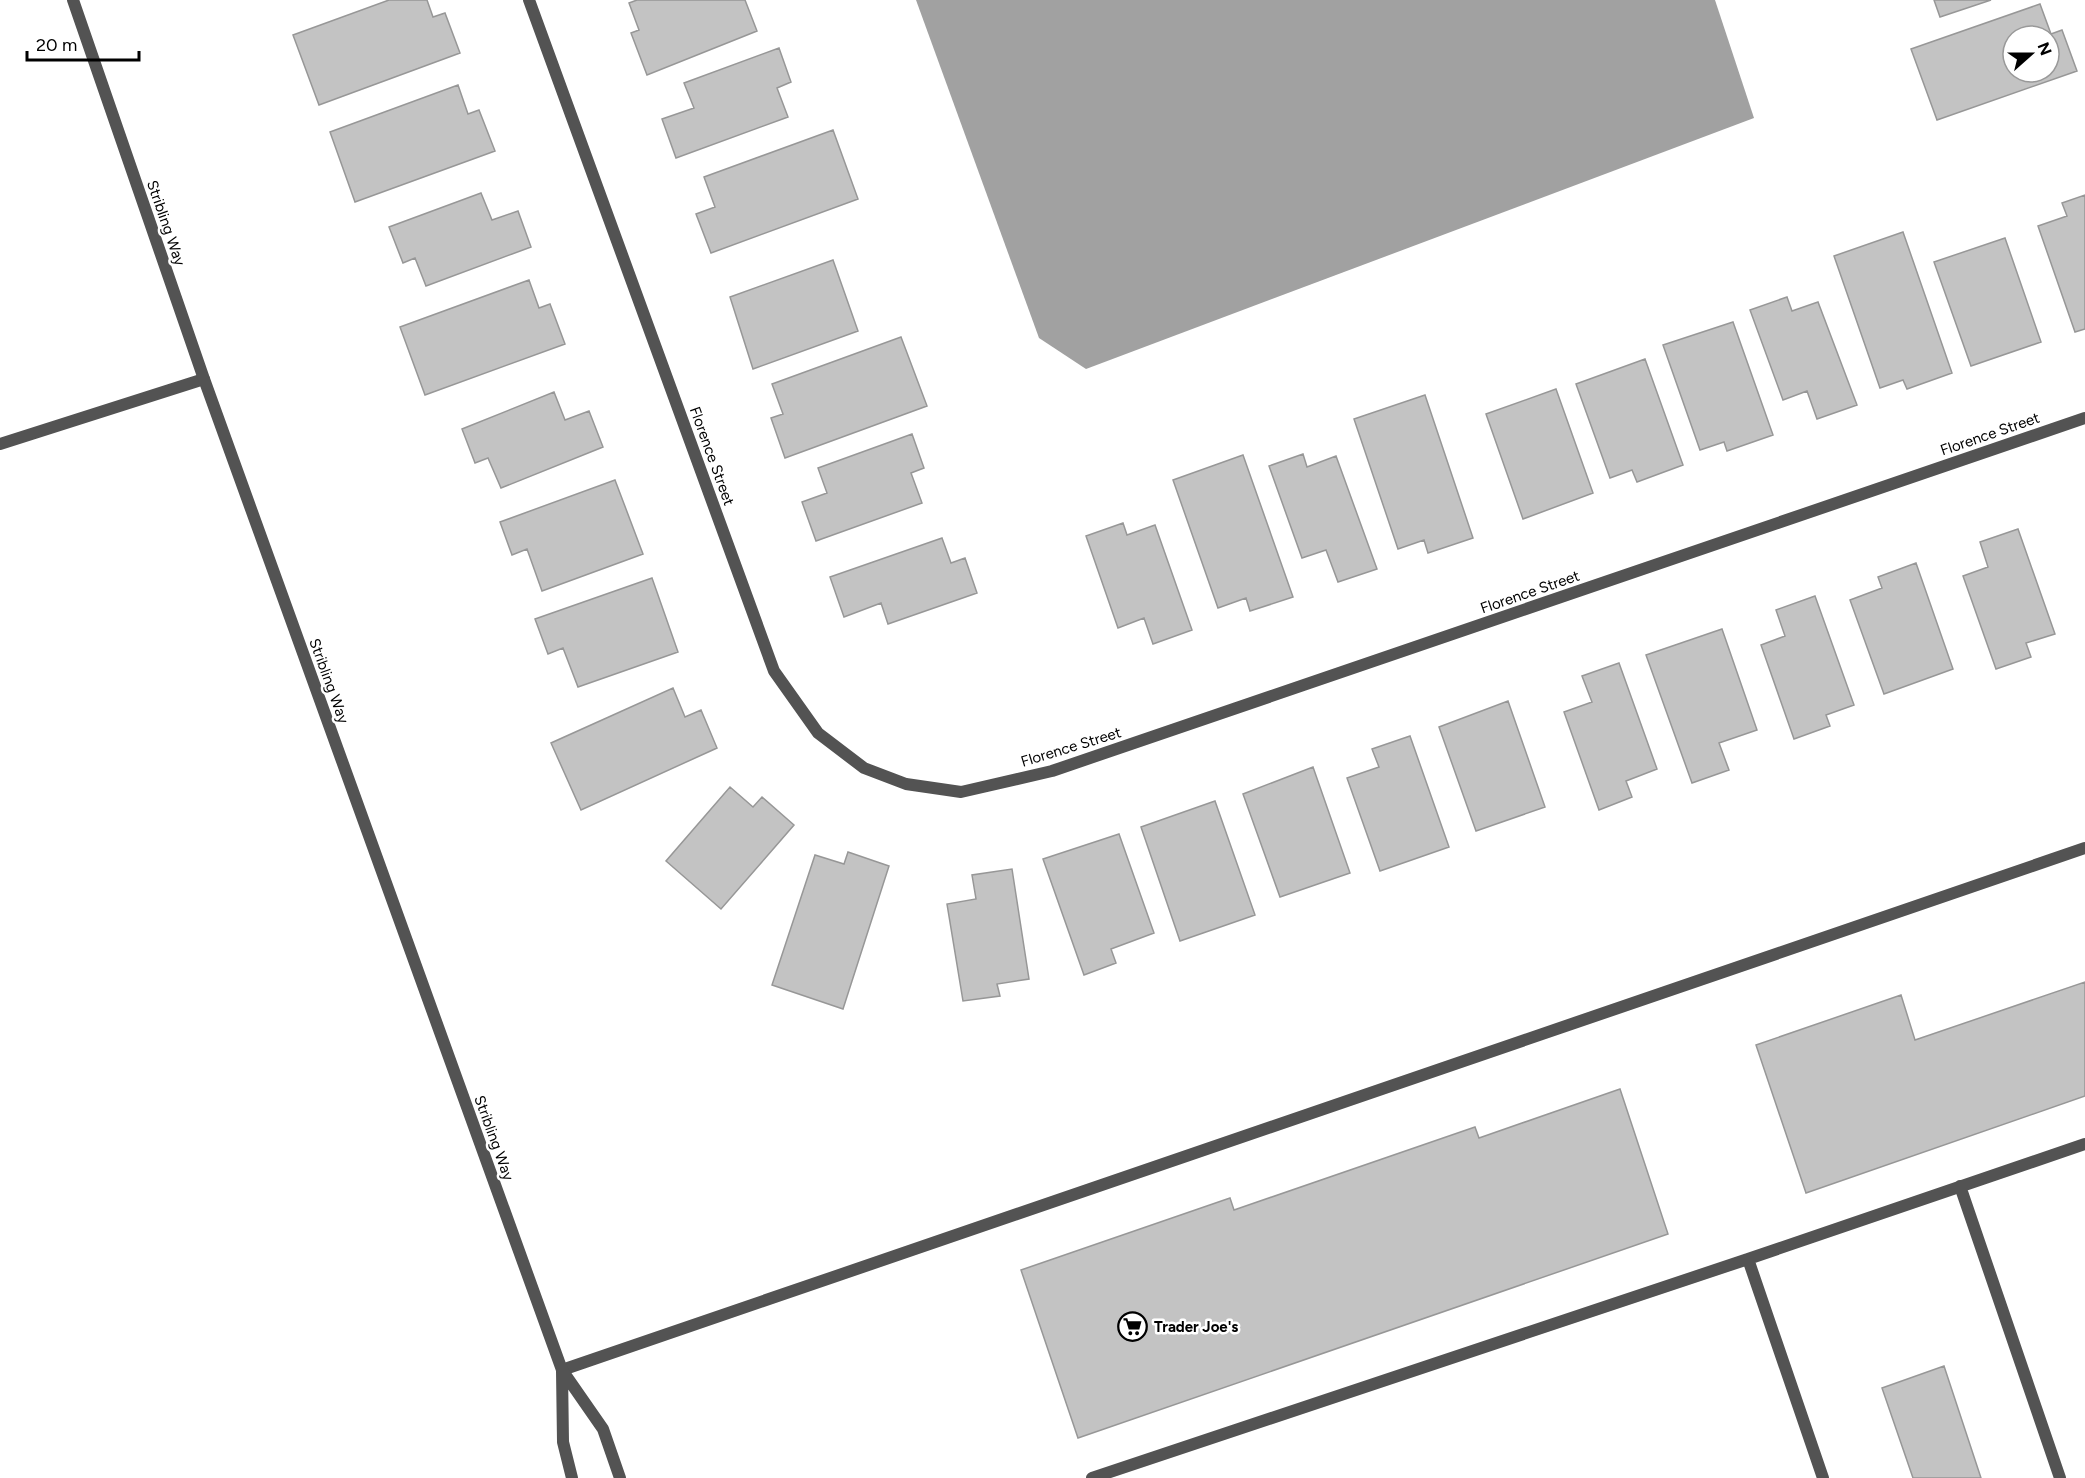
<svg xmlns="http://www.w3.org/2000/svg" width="2085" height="1478" viewBox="0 0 2085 1478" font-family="Figtree,sans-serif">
	<rect width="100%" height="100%" fill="#fff"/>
	<path fill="#a1a1a1" d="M916 0H1715L1754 118 1086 369 1039 338Z"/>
	<path fill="#c3c3c3" stroke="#979797" stroke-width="1.5" fill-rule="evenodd" d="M389 0H427L433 17 445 13 460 53 319 105 293 35Z
		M637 0H745L757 31 647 75 631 33 639 30 629 3Z
		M1934 0H1991L1940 17Z
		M2040 4 2051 34 2062 30 2077 71 1937 120 1911 49ZM2013 36H2049V72H2013Z
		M779 48 791 82 777 88 788 117 676 158 662 119 694 108 684 83Z
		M458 85 468 114 479 110 495 151 355 202 330 132Z
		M833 130 858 199 711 253 696 214 715 207 704 177Z
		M481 193 492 220 518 211 531 247 426 286 415 258 403 263 389 227Z
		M2085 195V329L2075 332 2038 226 2067 216 2062 203Z
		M1903 232 1952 373 1907 389 1903 380 1880 388 1834 256Z
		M2005 238 2041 342 1971 366 1934 262Z
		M833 260 858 331 753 369 730 297Z
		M529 280 539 308 550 304 565 344 425 395 400 327Z
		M1787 297 1792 311 1818 302 1857 405 1817 419 1807 391 1783 400 1750 310Z
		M1733 322 1773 435 1727 451 1724 442 1700 450 1663 345Z
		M901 337 927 406 785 458 771 418 783 414 772 384Z
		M1645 359 1683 465 1637 482 1632 470 1610 478 1576 384Z
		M1556 389 1593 493 1523 519 1486 414Z
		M554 392 565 420 589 411 603 447 501 488 488 458 475 463 462 429Z
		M1425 395 1473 538 1428 553 1424 540 1398 549 1354 419Z
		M912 434 924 468 911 473 922 503 816 541 802 502 827 493 818 468Z
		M1303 454 1307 467 1336 456 1377 569 1338 582 1326 550 1302 558 1269 466Z
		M1243 455 1293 597 1250 611 1246 598 1218 608 1173 480Z
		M615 480 643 554 542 591 527 549 512 555 500 522Z
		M1123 523 1127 535 1155 525 1192 630 1153 644 1144 618 1118 628 1086 536Z
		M2018 529 2055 634 2026 643 2031 657 1996 669 1963 576 1988 567 1980 542Z
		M942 538 951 563 965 558 977 593 888 624 881 603 844 617 830 577Z
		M1916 563 1953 669 1884 694 1850 600 1882 588 1878 577Z
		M652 578 678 652 578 687 563 648 548 654 535 619Z
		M1815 596 1854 705 1826 715 1830 726 1794 739 1761 645 1785 636 1776 610Z
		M1722 629 1757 730 1719 743 1729 770 1692 783 1646 655Z
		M1619 663 1657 769 1626 781 1632 797 1599 810 1564 712 1592 702 1582 676Z
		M673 688 685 717 701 710 717 748 581 810 551 743Z
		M1508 701 1545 807 1476 831 1439 727Z
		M1410 736 1449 847 1380 871 1347 778 1379 767 1372 749Z
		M1313 767 1350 873 1280 897 1243 794Z
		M730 787 753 807 762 797 794 825 721 909 666 861Z
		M1215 801 1255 915 1180 941 1141 827Z
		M1119 834 1154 933 1111 949 1116 963 1084 975 1043 859Z
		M848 852 889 866 843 1009 772 985 815 855 844 864Z
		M1012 869 1029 979 997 984 1000 996 963 1001 947 904 976 899 972 875Z
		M2085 982V1096L1806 1193 1756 1045 1901 995 1915 1040Z
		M1620 1089 1668 1234 1078 1438 1021 1270 1230 1198 1234 1210 1475 1127 1479 1138Z
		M1944 1366 1981 1478H1913L1882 1388Z"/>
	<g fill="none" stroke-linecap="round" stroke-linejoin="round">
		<path stroke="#535353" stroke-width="12" d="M0 444 204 379
			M1960 1186 2060 1478
			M1748 1259 1823 1478
			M562 1370 2085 848
			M1092 1478 1748 1259 2085 1144"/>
		<path stroke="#535353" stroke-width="12" d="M529 0 774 671 818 733 864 768 906 784 961 792 1052 771 2085 418"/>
		<path stroke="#535353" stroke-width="12" d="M73 0 204 379 562 1370 603 1429 620 1478
			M562 1371 563 1442 572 1478"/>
	</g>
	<defs>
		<symbol id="supermarket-ring" viewBox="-11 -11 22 22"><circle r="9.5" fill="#fff" stroke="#000" stroke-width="1.5"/><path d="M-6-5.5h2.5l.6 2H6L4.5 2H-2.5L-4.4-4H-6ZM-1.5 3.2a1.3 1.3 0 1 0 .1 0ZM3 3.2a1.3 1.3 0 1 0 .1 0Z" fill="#000"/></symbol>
	</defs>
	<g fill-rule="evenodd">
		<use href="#supermarket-ring" x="1116" y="1310" width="33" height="33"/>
	</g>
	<g text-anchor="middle" stroke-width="5" stroke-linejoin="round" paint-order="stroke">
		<g font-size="15" fill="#000" stroke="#fff">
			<text transform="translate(166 223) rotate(71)" y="5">Stribling Way</text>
			<text transform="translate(1990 434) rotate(-19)" y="5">Florence Street</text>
			<text transform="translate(712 456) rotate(70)" y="5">Florence Street</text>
			<text transform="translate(1530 592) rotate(-19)" y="5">Florence Street</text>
			<text transform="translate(329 681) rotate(70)" y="5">Stribling Way</text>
			<text transform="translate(1071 747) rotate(-17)" y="5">Florence Street</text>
			<text transform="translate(494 1138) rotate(70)" y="5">Stribling Way</text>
		</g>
		<g font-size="15" font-weight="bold" fill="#000" stroke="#fff" text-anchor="start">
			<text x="1154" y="1332">Trader Joe's</text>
		</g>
	</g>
	<g transform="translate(2031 54) rotate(69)"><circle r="28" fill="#ffffff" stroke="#999999" stroke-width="1.5"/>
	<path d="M0-4.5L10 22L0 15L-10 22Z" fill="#000000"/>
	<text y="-9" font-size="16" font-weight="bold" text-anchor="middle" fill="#000000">N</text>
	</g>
	<path d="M27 51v9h112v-9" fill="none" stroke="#000000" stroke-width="3"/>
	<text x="36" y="51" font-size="18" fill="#000000" stroke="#ffffff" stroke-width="4.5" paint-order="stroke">20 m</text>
</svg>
